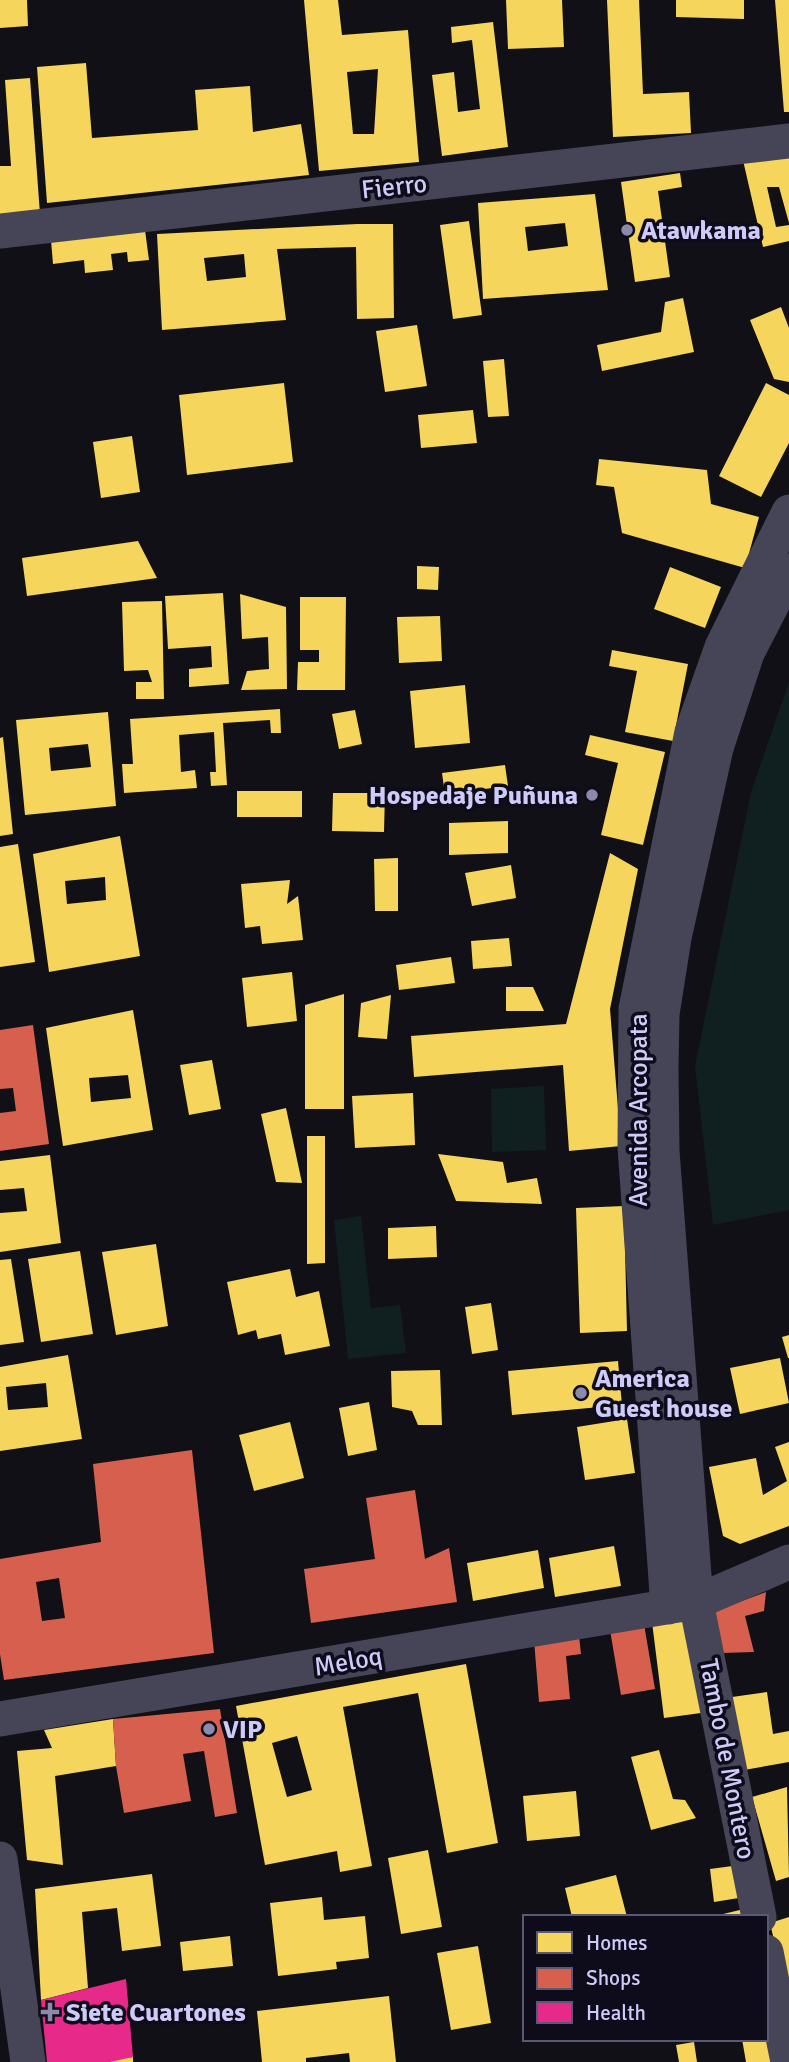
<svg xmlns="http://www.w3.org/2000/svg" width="789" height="2062" viewBox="0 0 789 2062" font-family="Signika,sans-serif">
	<rect width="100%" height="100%" fill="#101016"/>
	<path fill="#102020" d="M789 682V1210L713 1225 695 1066 751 792Z
		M544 1086 546 1150 492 1152 491 1089Z
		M361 1216 371 1308 400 1305 406 1353 348 1359 334 1220Z"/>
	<path fill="#f6d55c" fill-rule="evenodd" d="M0 0H27L28 26 0 28Z
		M304 0H338L342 35 408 30 419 162 319 171ZM378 69 374 134H353L347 72Z
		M506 0H562L564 47 508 49Z
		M607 0H639L643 94 689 92 691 133 613 137Z
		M676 0H744V19L676 17Z
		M775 0H789V112H784Z
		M493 22 508 147 442 156 432 75 454 72 458 112 480 109 472 40 452 43 451 27Z
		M86 63 92 138 198 130 195 90 250 86 253 132 301 124 309 175 47 203 37 67Z
		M30 78 40 214 0 217V166H11L5 80Z
		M789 155V223L779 187H767L776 227 789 225V241L763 247 742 156Z
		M680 173 682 187 658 191 670 277 635 282 621 182Z
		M595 194 608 290 483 299 478 203ZM565 223 568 246 528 251 525 227Z
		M469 221 482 315 453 319 440 225Z
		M357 224H393L394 318 357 319 356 247 277 249 286 320 162 330 157 234ZM244 254 246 277 207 281 204 258Z
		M145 230 149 260 128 262 127 252 111 254 113 270 85 273 84 260 53 264 51 240Z
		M683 298 694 352 602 371 597 345 661 332 665 302Z
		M781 307 789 328V382L774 379 750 320Z
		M417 325 427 386 385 392 376 331Z
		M504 359 509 416 488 417 483 361Z
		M284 383 293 462 187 475 179 395Z
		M766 383 789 395V443L761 497 719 476Z
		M473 410 477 443 421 448 418 415Z
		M132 436 140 492 101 498 93 442Z
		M599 459 707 470 711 504 759 517 745 568 622 533 614 487 596 485Z
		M138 541 157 578 27 596 22 558Z
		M417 566 439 567 438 590 417 589Z
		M670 567 721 587 705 628 654 609Z
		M223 593 229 684 189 687V669L212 667 211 646 168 649 165 596Z
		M240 594 286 607 287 689 241 690 247 671 269 669 268 637 242 639Z
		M300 597H346L345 690H297L298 662H319V650H300Z
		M162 601 164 699H136V682H152L148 670 124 671 122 602Z
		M440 616 442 661 399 663 397 617Z
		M612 650 688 664 673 741 625 732 637 671 609 666Z
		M465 685 470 743 415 748 410 691Z
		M280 709 281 733H271L270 720 223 723 227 785 211 786 210 772H216L214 732 179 735 181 772 195 770 197 788 124 793 122 764H133L130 719Z
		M355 710 362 744 339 749 332 714Z
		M108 712 116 806 25 815 16 720ZM88 744 91 767 51 771 49 748Z
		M590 735 665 752 643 845 601 835 618 763 585 755Z
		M3 737 13 834 0 836V738Z
		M505 765 508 786 445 794 442 773Z
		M237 791H302V817H237Z
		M333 793H385L384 832 332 831Z
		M508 821V853L449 855V823Z
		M120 836 140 956 49 972 33 854ZM105 877 106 900 67 904 65 881Z
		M18 844 35 962 0 967V847Z
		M610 853 638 869 610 1009 621 1146 569 1151 563 1065 414 1077 411 1036 566 1024Z
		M398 858V911H375L374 859Z
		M511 865 516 898 472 906 465 873Z
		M290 880 287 904 298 896 303 940 262 944 260 926 245 928 241 884Z
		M509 938 512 966 473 969 471 941Z
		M451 957 455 983 399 990 396 965Z
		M292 972 297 1021 247 1027 242 978Z
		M506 987H533L544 1011H506Z
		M344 994V1109H305V1005Z
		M391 995 387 1039 358 1037 361 1003Z
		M133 1010 153 1130 63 1146 46 1028ZM128 1075 131 1098 91 1102 89 1078Z
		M212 1060 221 1109 189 1115 180 1065Z
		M413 1093 415 1145 355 1148 352 1096Z
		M286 1108 302 1183 276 1182 261 1114Z
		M307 1136H325V1263L307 1264Z
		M438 1154 503 1162 507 1183 537 1178 542 1204 456 1201Z
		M50 1155 61 1243 0 1252V1213L27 1211 24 1188 0 1190V1161Z
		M624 1206 627 1331 580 1333 576 1208Z
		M436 1226 437 1257 388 1259V1228Z
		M156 1244 168 1326 116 1335 102 1252Z
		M80 1251 93 1334 41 1342 28 1259Z
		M11 1259 24 1342 0 1345V1260Z
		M290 1269 296 1297 319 1291 330 1346 285 1355 281 1334 258 1339 256 1330 238 1335 227 1282Z
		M491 1303 498 1350 472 1354 465 1307Z
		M789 1335V1358H788L782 1337Z
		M68 1355 82 1439 0 1451V1367ZM46 1383 48 1407 8 1410 6 1387Z
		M780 1358 789 1403 740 1414 730 1368Z
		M618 1361 622 1405 512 1415 508 1371Z
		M440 1370 442 1425H418L412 1411 392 1407 391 1371Z
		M369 1402 377 1450 348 1456 339 1408Z
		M627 1419 635 1473 585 1480 577 1427Z
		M290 1422 304 1478 254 1491 239 1435Z
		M789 1442V1526L740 1544 723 1536 709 1467 756 1458 763 1495 787 1481 775 1447Z
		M614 1546 621 1586 555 1597 549 1558Z
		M538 1550 544 1588 473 1601 467 1563Z
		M689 1617 701 1713 664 1718 652 1622Z
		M466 1664 498 1843 447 1853 418 1693 343 1707 372 1866 340 1872 337 1851 265 1865 236 1706ZM297 1736 312 1790 287 1797 272 1743Z
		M767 1692 773 1734 789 1731V1762L744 1770 732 1697Z
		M113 1719 116 1766 55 1776 63 1865 27 1860 17 1751 52 1748 44 1730Z
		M659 1750 673 1799 685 1800 696 1818 651 1830 631 1757Z
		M787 1787 789 1877 776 1881 752 1797Z
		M576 1791 580 1836 527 1841 523 1796Z
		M428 1850 442 1927 401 1934 388 1858Z
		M740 1865 745 1897 714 1902 710 1869Z
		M152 1874 161 1946 122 1951 117 1908 82 1912 88 1988 41 2000 35 1889Z
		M616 1875 627 1917H572L565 1888Z
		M322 1897 324 1920 365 1916 369 1958 336 1962 337 1969 278 1976 270 1903Z
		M748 1908 749 1917H715V1916Z
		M789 1917V2000H788L770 1923Z
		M230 1936 233 1966 183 1971 180 1942Z
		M478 1946 491 2023 451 2030 437 1953Z
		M389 1996 396 2062H350L349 2053 306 2058V2062H262L257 2011Z
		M742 2039H766L775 2062H746Z
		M694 2042 697 2062H679L676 2045Z
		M133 2057V2062H107V2060Z"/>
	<path fill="#d6604d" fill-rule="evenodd" d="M33 1025 49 1144 0 1151V1113L16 1111 13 1088 0 1089V1030Z
		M192 1450 214 1653 4 1680 0 1654V1559L101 1542 93 1464ZM59 1578 65 1618 42 1621 36 1582Z
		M415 1490 425 1559 449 1548 457 1602 311 1623 304 1569 375 1559 366 1498Z
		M766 1592 764 1611 745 1616 754 1652 722 1653 707 1614Z
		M644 1624 655 1689 621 1695 610 1630Z
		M579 1636 581 1654 566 1656 570 1699 539 1702 534 1640Z
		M220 1709 237 1813 215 1817 204 1751 183 1754 191 1801 124 1813 116 1766 113 1719Z"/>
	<path fill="#e7298a" d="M126 1979 133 2057 110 2062H47L41 2000Z"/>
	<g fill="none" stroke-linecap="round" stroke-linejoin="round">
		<path stroke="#464557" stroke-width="35" d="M0 231 789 141
			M668 1607 635 1147 636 1009 692 732 722 647 789 512
			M0 1719 696 1602 789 1562
			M0 1859 28 2062
			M759 1917 696 1602 662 1151 661 1069 662 1014 674 938 716 748 747 653 789 571
			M766 1952 788 2062"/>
	</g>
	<g fill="#8c8aaa" stroke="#0e0c1a" stroke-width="2.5">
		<circle cx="627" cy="230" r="7"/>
		<circle cx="592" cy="795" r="7"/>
		<circle cx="581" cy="1393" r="7"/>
		<circle cx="209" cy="1729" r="7"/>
		<path d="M46.5 2001.5h7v7h7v7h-7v7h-7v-7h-7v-7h7z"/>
	</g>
	<g text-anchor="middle" stroke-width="7" stroke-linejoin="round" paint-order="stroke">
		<g font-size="26" fill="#cfcbf9" stroke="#0e0c1a">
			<text transform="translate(394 186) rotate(-6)" y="9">Fierro</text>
			<text transform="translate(638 1110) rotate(-90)" y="9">Avenida Arcopata</text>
			<text transform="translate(348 1661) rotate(-10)" y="9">Meloq</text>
			<text transform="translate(728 1759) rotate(79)" y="9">Tambo de Montero</text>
		</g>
		<g font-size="26" font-weight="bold" fill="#cfcbf9" stroke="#0e0c1a" text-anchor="start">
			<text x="641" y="239">Atawkama</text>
			<text x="578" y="804" text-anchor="end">Hospedaje Puñuna</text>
			<text x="595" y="1387">America<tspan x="595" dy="30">Guest house</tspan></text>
			<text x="223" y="1738">VIP</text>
			<text x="66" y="2021">Siete Cuartones</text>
		</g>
	</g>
	<rect x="523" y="1915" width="245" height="126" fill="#0e0c1a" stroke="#5b5873" stroke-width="2"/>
	<rect x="537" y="1932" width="35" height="21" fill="#f6d55c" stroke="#5b5873" stroke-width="2"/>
	<text x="586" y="1950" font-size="21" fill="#cfcbf9">Homes</text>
	<rect x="537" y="1968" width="35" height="21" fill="#d6604d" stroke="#5b5873" stroke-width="2"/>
	<text x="586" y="1985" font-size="21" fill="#cfcbf9">Shops</text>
	<rect x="537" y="2002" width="35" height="21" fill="#e7298a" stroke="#5b5873" stroke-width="2"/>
	<text x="586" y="2020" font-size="21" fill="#cfcbf9">Health</text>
</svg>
